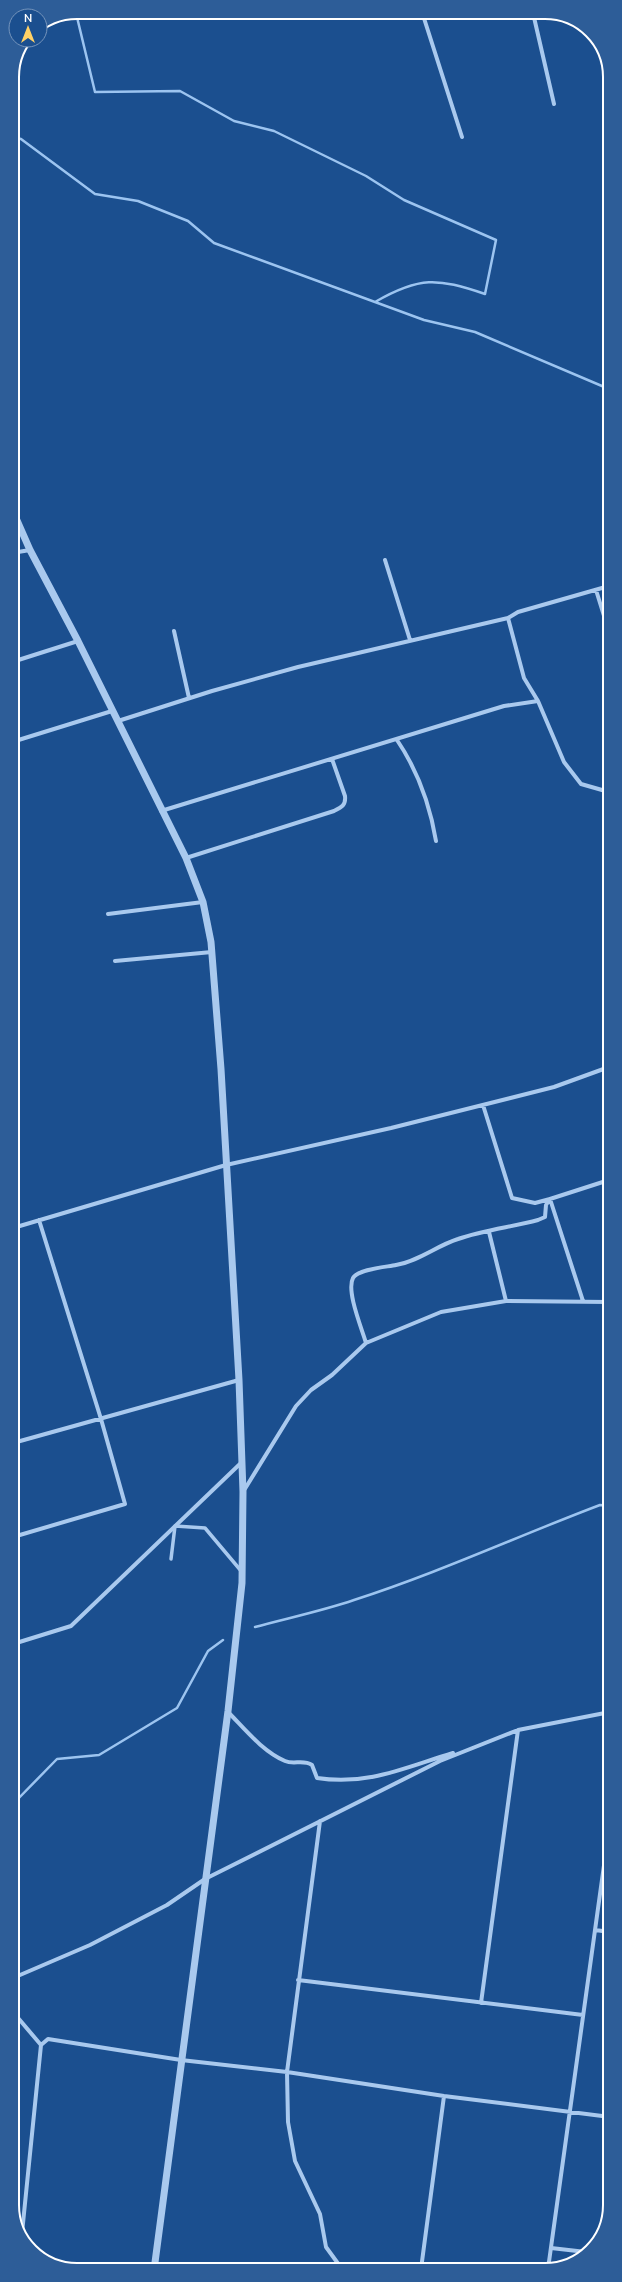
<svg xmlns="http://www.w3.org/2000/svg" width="622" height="2282" viewBox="0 0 622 2282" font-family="'Nunito Sans',sans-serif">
	<rect width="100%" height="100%" fill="#1b4f8f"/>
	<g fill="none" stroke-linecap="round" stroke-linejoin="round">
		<path stroke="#9cc4f0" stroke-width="2.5" d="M76 13 95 92 180 91 234 121 274 131 366 176 404 200 496 240 485 294C437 278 420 276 375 302
			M12 137 21 139 95 194 138 201 188 221 214 243 424 320 475 332 609 389
			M255 1627C288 1618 322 1611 354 1600 438 1573 518 1536 600 1505L610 1506
			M13 1804 57 1759 99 1755 177 1708 208 1651 223 1640"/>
		<path stroke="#a9c9ee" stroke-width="3.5" d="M171 1559 175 1526 205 1528 242 1572"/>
		<path stroke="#a9c9ee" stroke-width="4" d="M422 12 462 137
			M533 13 554 104
			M12 553 30 550
			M385 560 410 640
			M596 590 609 632
			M508 618 524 678 538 701 564 762 581 784 609 792
			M174 631 189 698
			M12 662 78 641
			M118 721 212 691 298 667 508 618 518 612 609 586
			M397 740C418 771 430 805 436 841
			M12 742 112 711
			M161 811 504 706 538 701
			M186 858 334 811C342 807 346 805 345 796L332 759
			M108 914 203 902
			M115 961 212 952
			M483 1105 512 1198 535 1203 550 1199 583 1301
			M13 1228 226 1165 391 1128 554 1087 609 1067
			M489 1232 506 1301
			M366 1343C362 1329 346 1291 353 1278 358 1269 387 1267 396 1265 419 1261 436 1246 458 1239 483 1230 512 1227 538 1220L545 1217 546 1205 550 1199 609 1180
			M13 1443 239 1380
			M243 1492 296 1406 311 1390 332 1375 366 1343 441 1312 506 1301 609 1302
			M13 1537 125 1504 101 1419 39 1220
			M13 1644 71 1626 242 1462
			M228 1712C245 1729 262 1751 285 1761 294 1765 303 1759 312 1765L317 1778C368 1786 406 1767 453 1753
			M320 1821 287 2072 288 2122 295 2161 320 2214 326 2247 342 2269
			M595 1930 610 1932
			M13 1978 90 1945 167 1905 205 1879 440 1761 518 1730 610 1712
			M298 1980 583 2015
			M481 2003 518 1730
			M13 2012 41 2045
			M22 2233 41 2045 48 2039 181 2060 287 2072 444 2096 610 2117
			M551 2248 586 2252
			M421 2269 444 2096
			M548 2269 610 1822"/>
		<path stroke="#a9c9ee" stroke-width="7" d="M12 509 30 550 78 641 186 858 203 902 211 942 221 1069 239 1380 243 1492 242 1583 228 1711 154 2270"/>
	</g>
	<path d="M0 0H622V2282H0ZM77 19H545A58 58 0 0 1 603 77V2205A58 58 0 0 1 545 2263H77A58 58 0 0 1 19 2205V77A58 58 0 0 1 77 19Z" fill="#2d5d98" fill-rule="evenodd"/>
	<path fill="none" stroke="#fff" stroke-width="2" d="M77 19H545A58 58 0 0 1 603 77V2205A58 58 0 0 1 545 2263H77A58 58 0 0 1 19 2205V77A58 58 0 0 1 77 19Z"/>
	<g transform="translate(28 28)"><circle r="19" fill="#1b4f8f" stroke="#7695bc"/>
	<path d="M0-3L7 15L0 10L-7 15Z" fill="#ffd166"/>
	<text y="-6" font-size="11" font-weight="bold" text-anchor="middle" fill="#ffffff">N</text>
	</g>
</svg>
